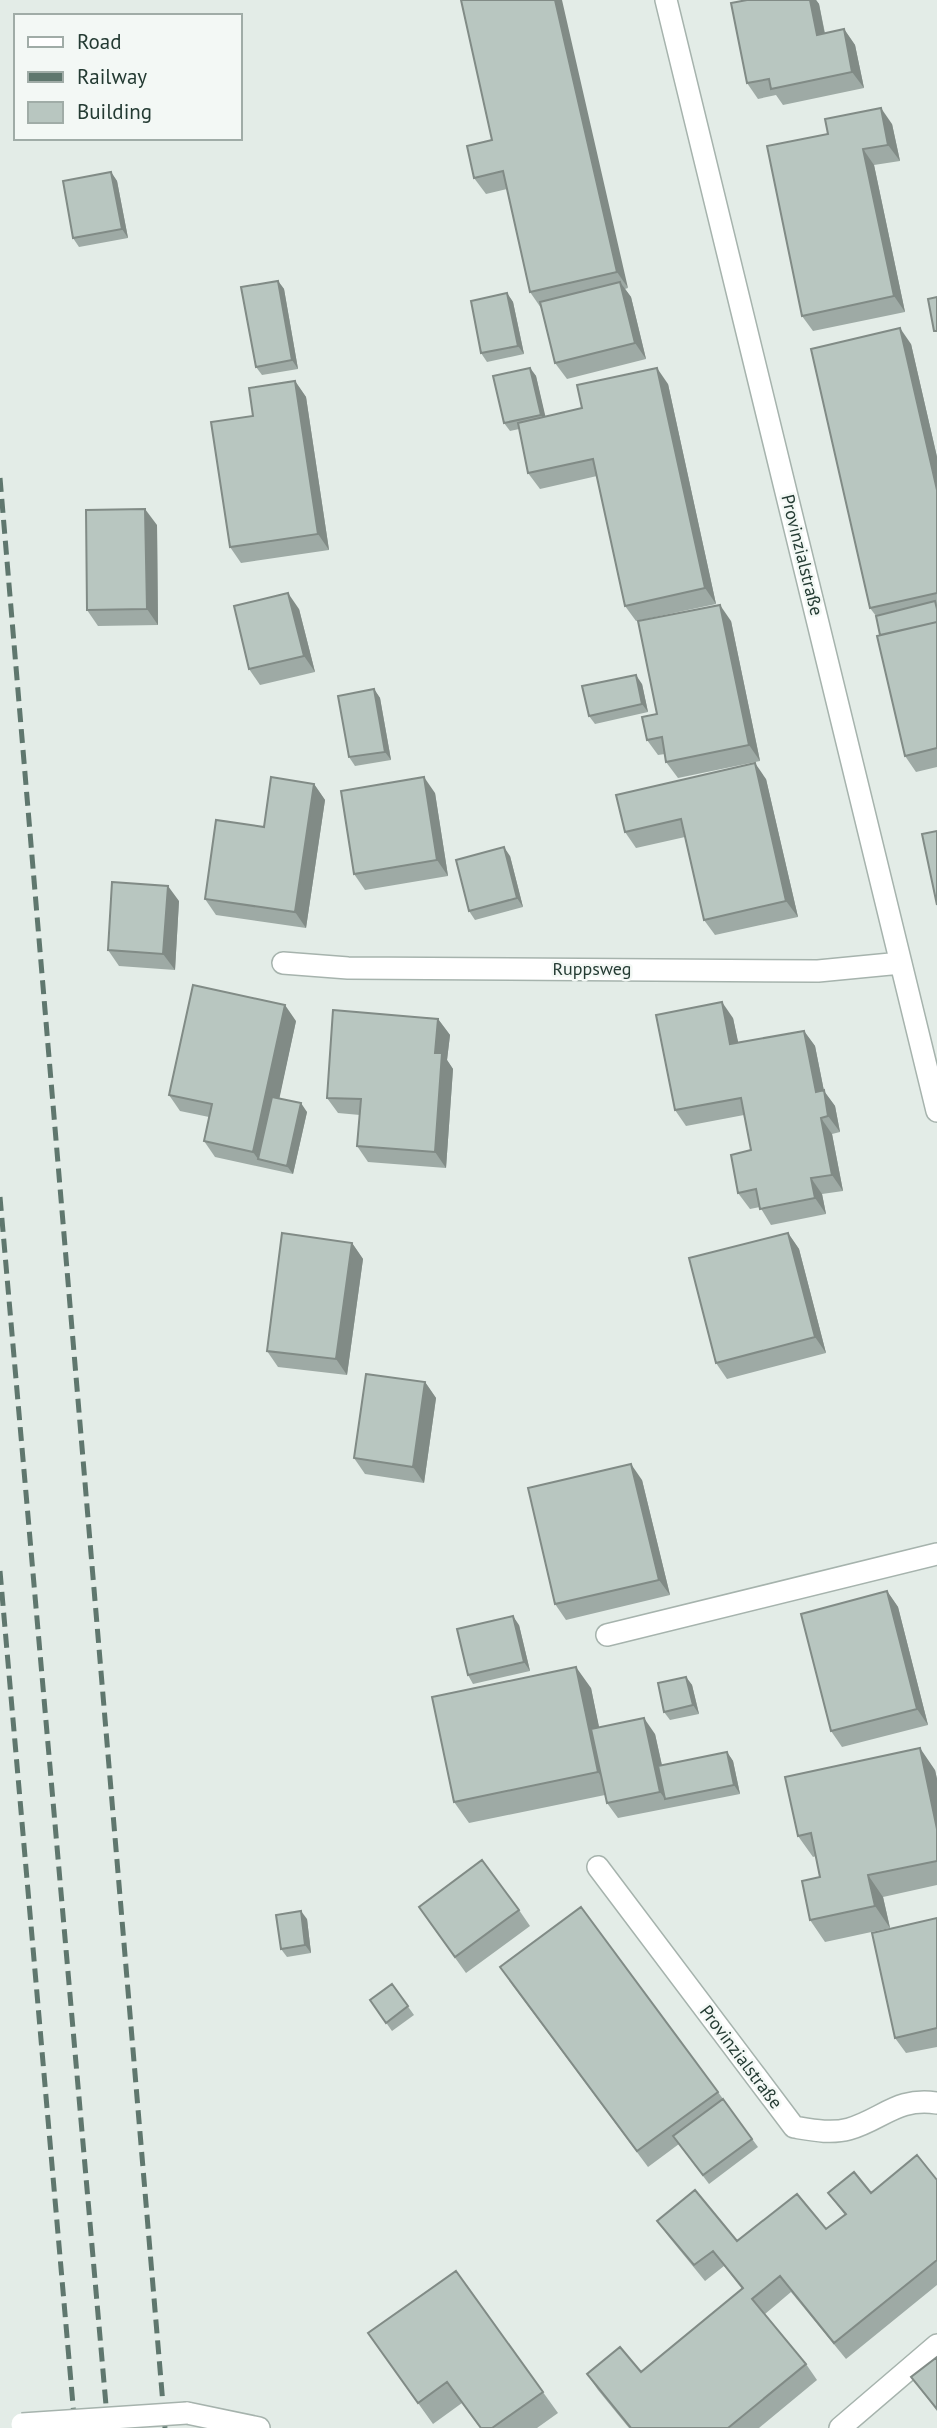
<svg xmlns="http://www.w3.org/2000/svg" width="937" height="2428" viewBox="0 0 937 2428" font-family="'PT Sans',sans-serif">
	<rect width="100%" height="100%" fill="#e3ece7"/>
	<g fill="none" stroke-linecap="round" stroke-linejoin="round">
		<defs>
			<path id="minor" d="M666 0 937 1111
				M283 963 348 968 818 971 901 963
				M607 1635 937 1554
				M598 1867 794 2127C812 2130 831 2134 849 2129 883 2119 897 2097 937 2103
				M187 2413 259 2428
				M840 2428 937 2345"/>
		</defs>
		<use href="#minor" stroke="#a6b3ad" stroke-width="24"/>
		<use href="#minor" stroke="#fff" stroke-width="21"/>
		<path stroke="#5f776e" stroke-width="5" stroke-dasharray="14 7" stroke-linecap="butt" d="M0 478 165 2428
			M0 1197 108 2428
			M0 1571 75 2428"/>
		<defs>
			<path id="minor-bridge" d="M22 2424 187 2413"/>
		</defs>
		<use href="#minor-bridge" stroke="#a6b3ad" stroke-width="24" stroke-linecap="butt"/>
		<use href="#minor-bridge" stroke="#fff" stroke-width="21"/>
	</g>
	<path fill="#9eaaa5" d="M461 0 628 288 625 289 631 297 646 359 567 379 555 363 542 307 541 308 530 292 507 189 486 194 474 178 492 140Z
		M747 0H816L819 4 825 33 844 29 855 45 864 88 783 105 776 95 758 99 747 83Z
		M892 124 900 161 874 165 905 312 813 331 802 316 767 146Z
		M111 172 117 181 128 238 79 247 73 238Z
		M278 281 284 289 298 369 262 375 256 367Z
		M507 293 513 302 524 354 487 362 481 353Z
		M911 344 937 457V767L916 772 905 756 880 635 876 616 870 608Z
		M530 368 536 376 545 417 582 408 668 384 716 604 636 621 625 606 597 476 540 489 528 473 519 429 510 431 504 423Z
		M295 381 306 397 329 550 241 563 230 547 253 416Z
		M157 525 158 625 98 626 87 610Z
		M299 609 315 672 260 685 249 669Z
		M731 621 760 761 678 778 666 762 665 754 658 755 647 740 657 714Z
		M642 684 648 712 595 724 589 716Z
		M374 689 380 698 391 760 355 766 349 757Z
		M766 779 798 917 715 935 704 920 685 837 636 848 625 832Z
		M314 784 325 800 306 928 216 915 205 899 264 827Z
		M435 793 448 876 365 890 354 874Z
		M510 856 523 907 475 920 469 911Z
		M179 901 175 970 119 966 108 950Z
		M733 1018 738 1043 804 1031 815 1046 824 1091 835 1106 840 1132 832 1134 843 1191 822 1194 826 1214 771 1225 760 1207 750 1209 738 1193 751 1150 744 1115 686 1126 675 1110Z
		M438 1019 450 1035 447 1060 453 1069 446 1168 368 1162 357 1146 360 1115 338 1113 327 1098Z
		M296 1021 279 1098 307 1112 293 1174 215 1157 204 1141 209 1117 180 1111 169 1095Z
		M788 1233 799 1249 826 1353 727 1379 716 1363Z
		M352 1243 363 1259 347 1375 278 1367 267 1351Z
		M425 1382 436 1398 424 1483 365 1474 354 1458Z
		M642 1480 670 1595 566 1620 555 1604Z
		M887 1591 898 1607 928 1725 842 1747 831 1731Z
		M519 1625 530 1671 473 1684 468 1675Z
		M686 1677 692 1685 699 1714 670 1720 664 1712Z
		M591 1688 599 1728 655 1734 662 1765 727 1752 733 1761 740 1794 618 1818 607 1803 605 1795 469 1823 454 1802Z
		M935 1770 937 1779V1885L883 1897 890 1928 825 1942 810 1920 820 1877 816 1856 813 1857 798 1836Z
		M519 1910 530 1926 466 1973 430 1923Z
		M937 1918V2047L906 2053 895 2038Z
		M307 1919 311 1953 287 1957 281 1949Z
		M511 1983 718 2092 758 2147 709 2184 679 2144 648 2167Z
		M392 1984 414 2015 392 2031 370 2000Z
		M937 2180V2285L846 2359 791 2292 765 2314 806 2364 817 2380 759 2428H629L598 2390 587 2374 641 2372 742 2289 724 2266 705 2281 669 2237 657 2221 737 2241 826 2229 845 2215 828 2193H871Z
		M456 2271 558 2413 537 2428H480L462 2403 433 2424 368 2333Z
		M937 2357V2411L911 2377Z"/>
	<path fill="#818b86" d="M555 0H562L628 288 617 272Z
		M810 0H816L819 4 828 51 817 35Z
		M844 29 855 45 864 88 852 72Z
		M881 108 892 124 900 161 888 145Z
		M863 149 874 165 905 312 894 296Z
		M111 172 117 181 128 238 122 229Z
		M278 281 284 289 298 369 292 360Z
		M620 282 631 297 646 359 635 343Z
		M507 293 513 302 524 354 518 346Z
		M900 328 911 344 937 457V490Z
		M530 368 536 376 547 423 541 415Z
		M657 368 668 384 716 604 705 588Z
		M295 381 306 397 329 550 318 534Z
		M145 509 157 525 158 625 147 609Z
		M288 593 299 609 315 672 304 656Z
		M720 605 731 621 760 761 749 745Z
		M636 675 642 684 648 712 642 704Z
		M374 689 380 698 391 760 385 752Z
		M755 763 766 779 798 917 786 901Z
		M424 777 435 793 448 876 437 860Z
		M314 784 325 800 306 928 295 912Z
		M504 847 510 856 523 907 517 898Z
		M168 886 179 901 175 970 163 954Z
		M722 1002 733 1018 742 1060 730 1044Z
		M285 1005 296 1021 266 1161 258 1159 253 1152Z
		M438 1019 450 1035 447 1060 453 1069 446 1168 435 1152V1053Z
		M804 1031 815 1046 824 1091 835 1106 840 1132 828 1116 816 1092Z
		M301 1103 307 1112 293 1174 287 1166Z
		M821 1118 832 1134 843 1191 832 1175Z
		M811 1178 822 1194 826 1214 815 1198Z
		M788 1233 799 1249 826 1353 815 1337Z
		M352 1243 363 1259 347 1375 336 1359Z
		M425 1382 436 1398 424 1483 413 1467Z
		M631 1464 642 1480 670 1595 659 1580Z
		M887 1591 898 1607 928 1725 917 1709Z
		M513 1616 519 1625 530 1671 524 1662Z
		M576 1667 591 1688 613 1794 598 1772Z
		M686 1677 692 1685 699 1714 693 1705Z
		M644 1718 655 1734 669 1798 665 1799 660 1792Z
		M920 1748 935 1770 937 1779V1829Z
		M727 1752 733 1761 740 1794 734 1785Z
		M868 1875 883 1897 890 1928 875 1906Z
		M301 1911 307 1919 311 1953 305 1945Z"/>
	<path fill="#b8c6c0" stroke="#818b86" stroke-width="2" d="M461 0H555L617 272 530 292 503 171 474 178 467 146 492 140Z
		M747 0H810L817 35 844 29 852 72 771 89 769 79 747 83 731 3Z
		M881 108 888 145 863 149 894 296 802 316 767 146 828 134 825 119Z
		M111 172 122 229 73 238 63 181Z
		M278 281 292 360 256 367 241 287Z
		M620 282 635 343 555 363 540 302Z
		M507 293 518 346 481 353 471 301Z
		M937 297V331H934L928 299Z
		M900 328 937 490V593L870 608 811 349Z
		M530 368 541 415 504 423 493 376Z
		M657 368 705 588 625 606 593 459 528 473 518 423 582 408 577 385Z
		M295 381 318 534 230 547 211 422 253 416 249 388Z
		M145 509 147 609 87 610 86 510Z
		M288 593 304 656 249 669 234 606Z
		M935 601 937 609V622L880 635 876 616Z
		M720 605 749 745 666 762 662 737 647 740 642 717 657 714 638 621Z
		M937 622V748L905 756 877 636Z
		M636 675 642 704 589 716 582 686Z
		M374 689 385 752 349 757 338 696Z
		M755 763 786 901 704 920 681 819 625 832 616 795Z
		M271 777 314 784 295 912 205 899 216 820 264 827Z
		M424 777 437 860 354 874 341 791Z
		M937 831V905L922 834Z
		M504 847 517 898 469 911 456 860Z
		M112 882 168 886 163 954 108 950Z
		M193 985 285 1005 253 1152 204 1141 212 1104 169 1095Z
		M722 1002 730 1044 804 1031 816 1092 824 1090 828 1116 821 1118 832 1175 811 1178 815 1198 760 1209 756 1189 738 1193 731 1155 751 1150 741 1098 675 1110 656 1015Z
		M333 1010 438 1019 435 1053H442L435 1152 357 1146 361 1099 327 1098Z
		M272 1097 301 1103 287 1166 258 1159Z
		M282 1233 352 1243 336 1359 267 1351Z
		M788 1233 815 1337 716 1363 689 1258Z
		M366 1374 425 1382 413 1467 354 1458Z
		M631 1464 659 1580 555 1604 528 1488Z
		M887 1591 917 1709 831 1731 801 1614Z
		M513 1616 524 1662 468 1675 457 1629Z
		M576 1667 598 1772 454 1802 432 1697Z
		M686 1677 693 1705 664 1712 658 1683Z
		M644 1718 660 1792 607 1803 591 1729Z
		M920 1748 937 1829V1861L868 1875 875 1906 810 1920 802 1881 820 1877 811 1833 798 1836 785 1777Z
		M727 1752 734 1785 665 1799 658 1766Z
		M482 1860 519 1910 455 1957 419 1907Z
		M581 1907 718 2092 637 2151 500 1967Z
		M301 1911 305 1945 281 1949 276 1915Z
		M937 1918V2028L895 2038 872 1933Z
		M392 1984 408 2006 386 2023 370 2000Z
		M723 2099 752 2139 703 2175 673 2136Z
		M917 2155 937 2180V2260L834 2343 780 2276 752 2299 806 2364 728 2428H631L587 2374 620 2347 641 2372 743 2288 713 2251 694 2265 657 2221 695 2190 737 2241 797 2194 826 2229 846 2214 828 2193 854 2172 871 2193Z
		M456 2271 543 2392 492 2428H481L447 2382 418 2403 368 2333Z
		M937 2357V2409L911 2377Z"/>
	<g text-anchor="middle" stroke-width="5" stroke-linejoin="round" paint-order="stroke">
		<g font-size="18" fill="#243b33" stroke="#f3f8f5">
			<text transform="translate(802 555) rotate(76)" y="6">Provinzialstraße</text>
			<text x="592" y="975">Ruppsweg</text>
			<text transform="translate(741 2057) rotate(53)" y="6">Provinzialstraße</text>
		</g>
	</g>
	<rect x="14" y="14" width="228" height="126" fill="#f3f8f5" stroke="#a0aca7" stroke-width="2"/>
	<rect x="28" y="37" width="35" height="10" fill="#ffffff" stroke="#a0aca7" stroke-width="2"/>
	<text x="77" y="49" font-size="21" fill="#243b33">Road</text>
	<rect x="28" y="72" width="35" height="10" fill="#5f776e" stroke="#a0aca7" stroke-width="2"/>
	<text x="77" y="84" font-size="21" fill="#243b33">Railway</text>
	<rect x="28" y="102" width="35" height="21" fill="#b8c6c0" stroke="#a0aca7" stroke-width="2"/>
	<text x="77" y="119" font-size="21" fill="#243b33">Building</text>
</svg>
